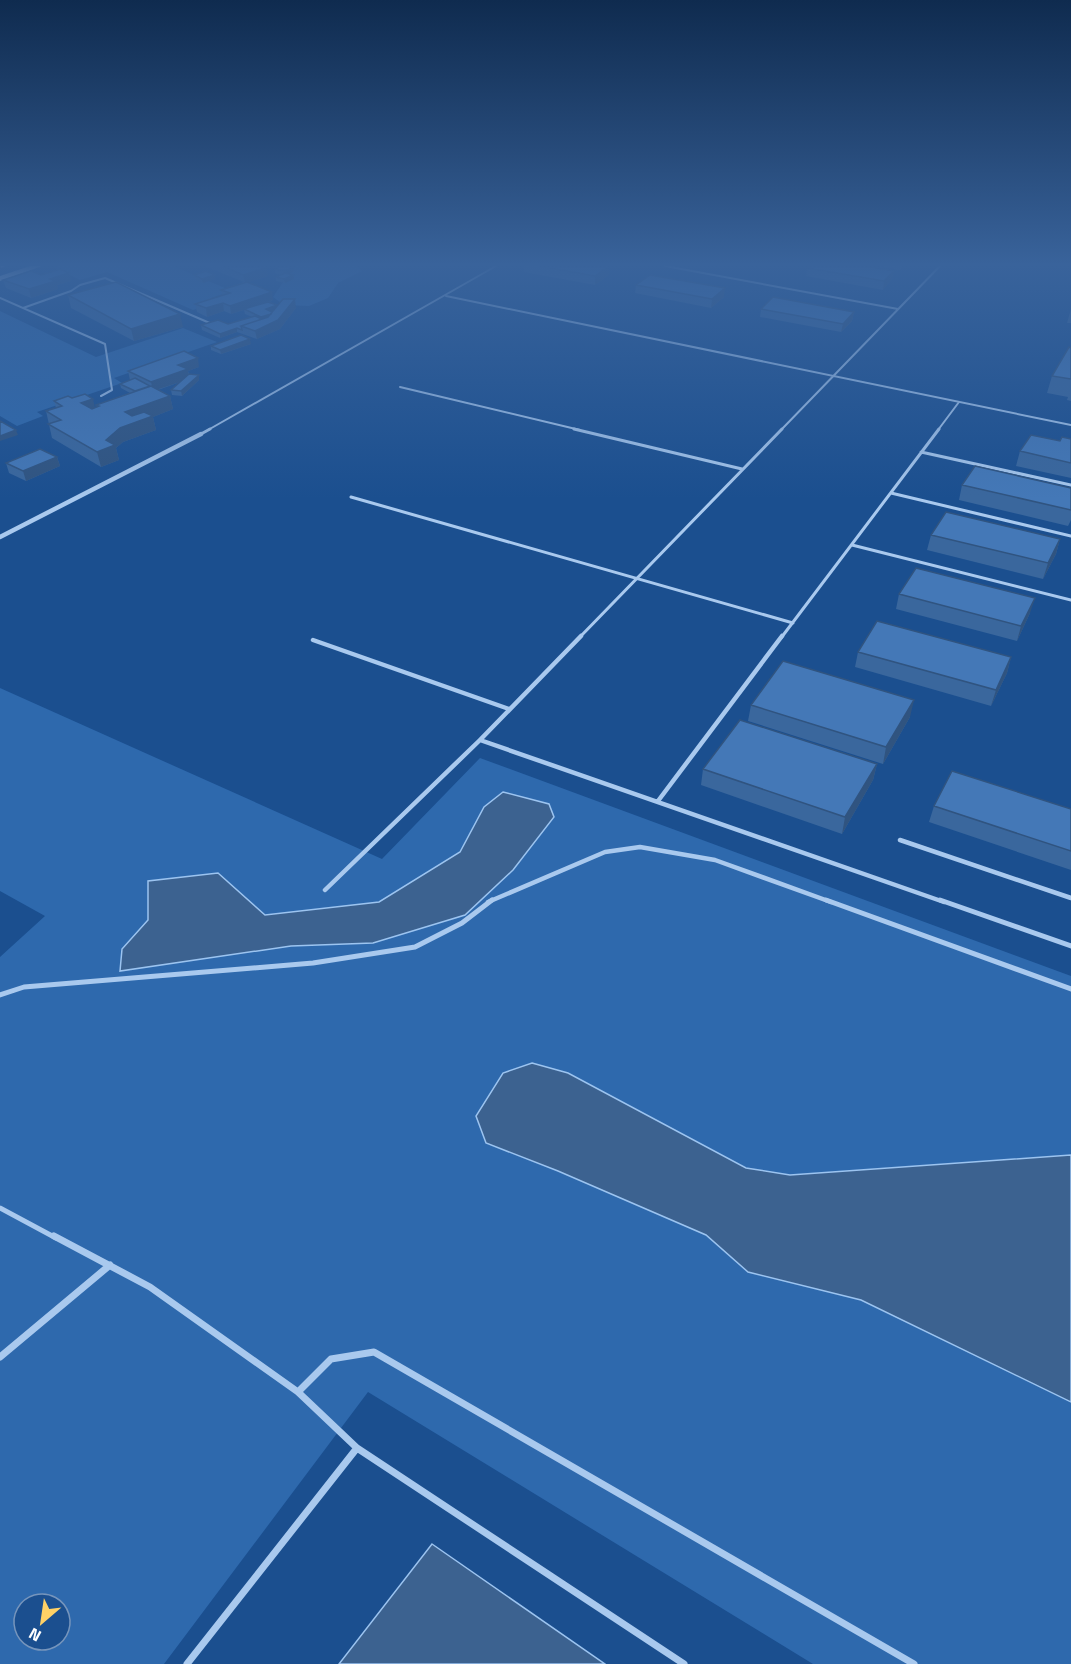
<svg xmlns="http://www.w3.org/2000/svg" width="1071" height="1664" viewBox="0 0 1071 1664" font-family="'Titillium Web',sans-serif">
	<rect width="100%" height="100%" fill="#1b4f8f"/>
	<path fill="#2e69ad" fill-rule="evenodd" d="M58 266H173L232 291 211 298 220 302 193 310 107 272 80 280 54 267Z
		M294 266H356L362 271 338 283 328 298 309 306 284 305 273 297Z
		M0 311 96 357 183 328 217 342 114 378 122 383 37 412 43 416 17 426 0 416Z
		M0 688 382 859 480 758 1071 976V1155L790 1175 746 1168 568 1073 486 1143 558 1171 706 1235 748 1272 861 1300 1071 1402V1664H813L368 1392 164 1664H0V957L45 916 0 891ZM24 1604H60V1640H24Z"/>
	<path fill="#3c6290" stroke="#9cc4f0" stroke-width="1.5" d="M503 792 549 804 554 817 513 870 465 915 373 943 291 946 120 971 122 949 148 920V881L218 873 265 915 379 902 460 852 484 807Z
		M532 1063 568 1073 746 1168 790 1175 1071 1155V1402L861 1300 748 1272 706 1235 558 1171 486 1143 476 1116 503 1073Z
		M432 1544 605 1664H339Z"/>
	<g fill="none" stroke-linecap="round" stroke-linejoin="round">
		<path stroke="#a9c9ee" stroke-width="2" d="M665 266 898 309
			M446 296 1071 425
			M0 298 105 344 112 390 101 396
			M23 308 71 291 80 285 105 278 212 324
			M400 387 580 430
			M208 430 496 266
			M781 430 940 266
			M938 430 959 402"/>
		<path stroke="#a9c9ee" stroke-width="3" d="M574 429 742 469
			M201 434 210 429
			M921 452 1071 485
			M891 493 1071 536
			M351 497 793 623
			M852 545 1071 600
			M579 638 782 429
			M781 638 939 429"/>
		<path stroke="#a9c9ee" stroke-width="4.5" d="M581 636 480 740 944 902
			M313 640 509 709
			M658 801 782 636
			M900 840 1071 898
			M325 890 480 740
			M488 902 605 852 640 847 715 860 831 902"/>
		<path stroke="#a9c9ee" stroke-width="5" d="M826 900 1071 989
			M940 900 1071 946
			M0 995 24 987 313 963 415 947 462 923 492 900
			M0 1208 56 1238"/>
		<path stroke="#a9c9ee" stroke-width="7" d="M54 1236 150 1287 298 1392 357 1448
			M0 1357 110 1265
			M298 1392 331 1359 374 1352 914 1664
			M187 1664 357 1448 684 1664"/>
		<path stroke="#a9c9ee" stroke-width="4.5" d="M0 537 201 434"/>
		<path fill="#f0f6ff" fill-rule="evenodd" d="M0 266H5L1 268Z
			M30 266H42L0 281V276Z"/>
	</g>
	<path fill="#3a679d" d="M204 266H264L268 276 248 282 273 300 269 302 277 305 296 308 280 329 257 339 237 332 220 338 202 330 201 325 228 324 252 317 245 314 244 310 231 314 224 311 207 317 197 312 195 304 222 295 221 290 244 282Z
		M275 266H295L293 272 289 274 294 279 285 283 276 281V277L281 275 275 273V269L277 268H275Z
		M524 266H609V275L595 285 524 272Z
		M879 266H903L900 270Z
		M807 268 894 271 892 279 883 290 806 276Z
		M41 275 71 281 57 285 58 289 31 298 6 288 3 280Z
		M194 275H215V279L203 283 195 279Z
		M636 285 724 297 711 308 635 293Z
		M68 295 183 327 134 341 71 308Z
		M761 309 854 312 852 321 841 332 760 317Z
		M1071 309V323H1067Z
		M251 344 221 354 211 350V346Z
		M1071 348V401L1067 400 1068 397 1047 393 1052 376Z
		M199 367 188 371 189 374 199 380 182 396 172 395 171 390 180 382 158 390 170 396 173 409 153 417 156 430 123 442 116 448 119 460 101 467 52 438 46 411 56 408 54 401 72 398 95 408 97 407 96 405 130 393 121 388 120 384 130 380 128 371Z
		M1071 439V478L1016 466 1020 451 1060 441Z
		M57 457 60 466 26 481 9 473 6 463Z
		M962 485 1071 488V520L1068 526 959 500Z
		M931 535 1060 539 1056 554 1043 579 927 550Z
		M899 594 1030 613 1017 641 896 609Z
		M858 652 1011 657 1007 673 991 706 855 667Z
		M751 705 910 717 883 764 748 721Z
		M877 764 873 780 842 834 701 785 703 769Z
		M934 806 1071 809V870L929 822Z"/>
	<path fill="#305480" d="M293 266H295L293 272 285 275 284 271Z
		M609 266V275L595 285V276Z
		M267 267 268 276 245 283 243 275Z
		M894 271 892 279 883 290 884 281Z
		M69 273 71 281 57 285 58 289 31 298 29 289 50 279Z
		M215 275V279L203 283 202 279Z
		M293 275 294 279 285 283 284 279Z
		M725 288 724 297 711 308 712 299Z
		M272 292 273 300 231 314 230 306Z
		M295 299 296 308 280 329 257 339 255 331Z
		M223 303 224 311 207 317 206 308Z
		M278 305V310L266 314V309Z
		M854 312 852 321 841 332 843 324Z
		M273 313 262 321 261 317Z
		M180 314 183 327 134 341 131 329Z
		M237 328V332L220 338V334Z
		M250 339 251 344 221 354 220 350Z
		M198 358 199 367 188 371 189 379 153 391 151 382 178 365Z
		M199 375V380L182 396 181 391Z
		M170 396 173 409 153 417 156 430 123 442 116 448 119 460 101 467 97 452 125 412Z
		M93 399 96 413 81 403Z
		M16 430 18 435 0 441V436Z
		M57 457 60 466 26 481 23 471Z
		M1060 539 1056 554 1043 579 1048 563Z
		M1035 598 1030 613 1017 641 1021 626Z
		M1011 657 1007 673 991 706 996 690Z
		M914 700 910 717 883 764 886 747Z
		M877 764 873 780 842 834 845 817Z"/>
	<path fill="#4478b7" stroke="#305480" stroke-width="1.5" d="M223 266H264L267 267 243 275Z
		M281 266H293L292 268 284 271 275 269Z
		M539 266H609L595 276Z
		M809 266H865L894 271 884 281 807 268Z
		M60 269 69 273 50 279 56 281 29 289 3 280 31 271 41 275Z
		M206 271 215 275 202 279 194 275Z
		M285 273 293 275 284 279 276 277Z
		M650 275 725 288 712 299 636 285Z
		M116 282 180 314 131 329 68 295Z
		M247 282 272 292 230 306 223 303 206 308 195 304 230 293 221 290Z
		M773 297 854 312 843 324 761 309Z
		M283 299H295L278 320 255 331 241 326 268 317Z
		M268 302 277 305 266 309 272 312 271 314 261 317 244 309Z
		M255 316 262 319 241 326 242 330 237 328 220 334 201 325 218 320 228 324Z
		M241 335 250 339 220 350 211 346Z
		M1069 347 1071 348V379L1052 376Z
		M184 351 198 358 178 365 188 369 151 382 128 371Z
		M189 374 199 375 181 391 171 390Z
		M135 378 150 386 135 391 120 384Z
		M151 386 170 396 125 412 132 416 144 412 153 416 120 428 106 440 115 445 97 452 48 424 61 420 46 411 62 406 54 401 68 396 72 398 85 394 93 399 81 403 92 409 99 406 96 405Z
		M0 421 16 430 0 436Z
		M1031 435 1060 441 1062 437 1071 439V463L1020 451Z
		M40 449 57 457 23 471 6 463Z
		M975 466 1071 488V510L962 485Z
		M946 512 1060 539 1048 563 931 535Z
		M916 568 1035 598 1021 626 899 594Z
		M877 621 1011 657 996 690 858 652Z
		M783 661 914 700 886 747 751 705Z
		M740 720 877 764 845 817 703 769Z
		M952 771 1071 809V851L934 806Z"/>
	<linearGradient id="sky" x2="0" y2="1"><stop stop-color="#0f2b4f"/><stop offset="0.53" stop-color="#39639b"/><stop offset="1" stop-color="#39639b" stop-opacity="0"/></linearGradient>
	<rect width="1071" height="499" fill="url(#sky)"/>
	<g transform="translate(42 1622) rotate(209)"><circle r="28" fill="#1b4f8f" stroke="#7695bc" stroke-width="1.5"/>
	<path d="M0-4.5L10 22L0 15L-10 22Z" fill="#ffd166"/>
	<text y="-9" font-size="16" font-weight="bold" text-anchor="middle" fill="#ffffff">N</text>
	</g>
</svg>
